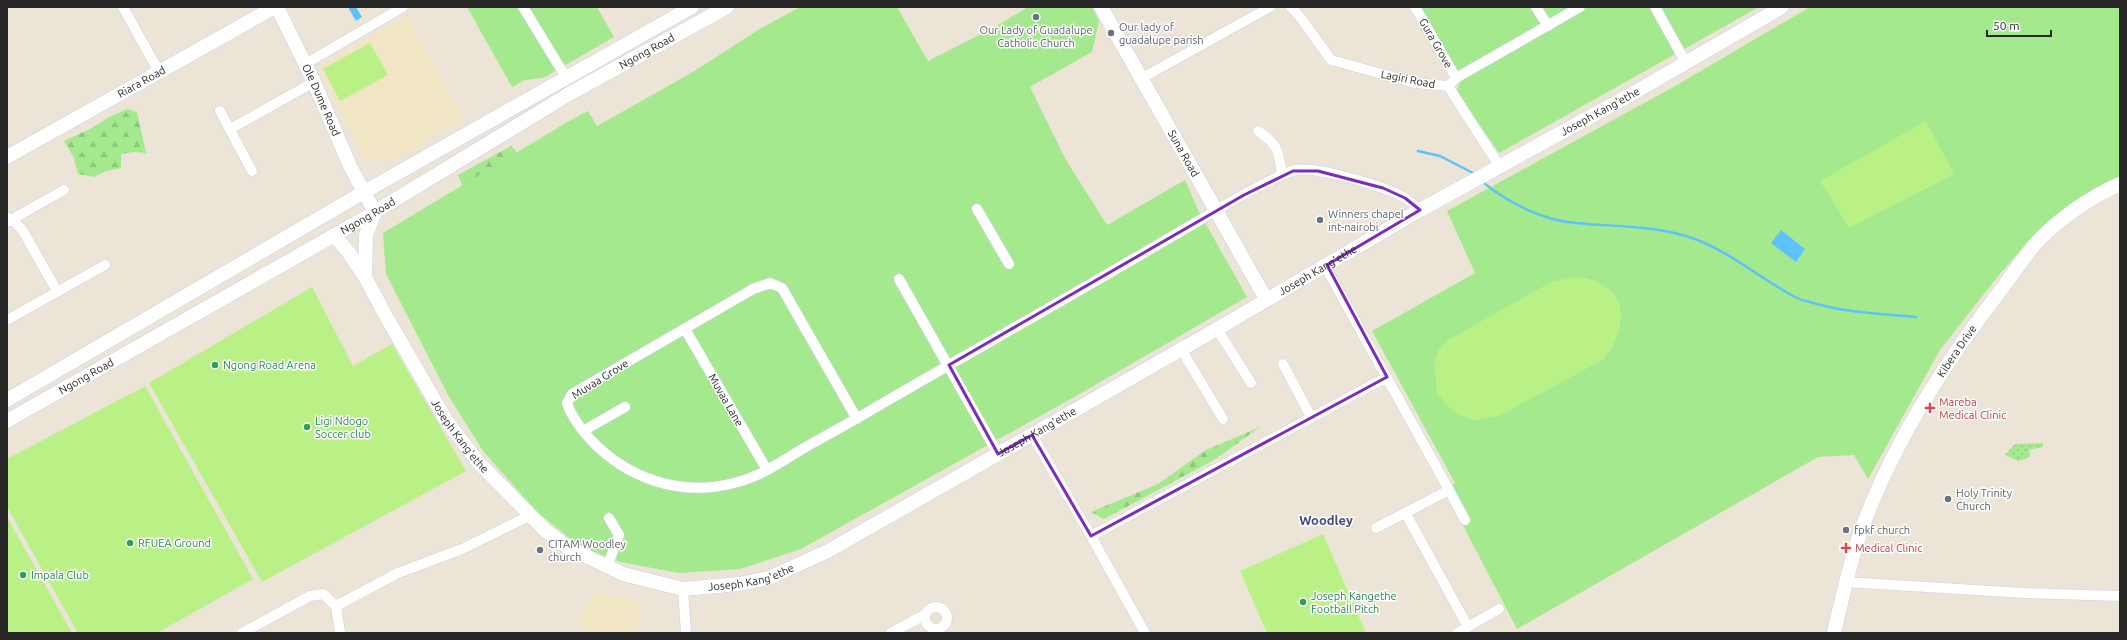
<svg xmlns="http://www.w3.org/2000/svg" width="2127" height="640" viewBox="0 0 2127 640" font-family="Ubuntu,sans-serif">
	<defs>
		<pattern id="grass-dots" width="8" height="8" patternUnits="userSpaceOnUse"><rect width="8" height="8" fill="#a4e98d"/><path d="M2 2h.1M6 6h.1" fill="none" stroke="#8dc87a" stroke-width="1.8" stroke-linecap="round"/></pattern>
		<pattern id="forest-firs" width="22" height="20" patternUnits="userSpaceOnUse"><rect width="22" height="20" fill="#a4e98d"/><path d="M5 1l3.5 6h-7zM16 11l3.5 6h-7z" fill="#8dc87a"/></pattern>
	</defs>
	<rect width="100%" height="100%" fill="#ece5d7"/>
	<path fill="#f0e6c4" d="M406 15 463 117 414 149 391 160H365L318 67Z
		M594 593 634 600 642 617 633 633H584L578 622Z"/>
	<path fill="url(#grass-dots)" d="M2043 443V447L2029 450 2030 457 2018 461 2005 455 2015 444Z"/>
	<path fill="url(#forest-firs)" d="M127 109 137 112 146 153 133 152 121 154V168L106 171 94 177 78 174 74 158 64 141 92 128 109 117Z
		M511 146 520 156 464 189 458 175Z
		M1260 427 1214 460 1104 519 1091 512 1158 484 1206 450Z"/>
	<path fill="#a4e98d" d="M467 7H597L614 37 543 78 525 80 512 87Z
		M800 7H897L928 61 995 27 1028 7H1092L1099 21 1092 52 1030 87 1066 160 1107 225 1185 180 1198 210 1247 297 1076 396 801 549 740 569 679 573 620 562 578 545 537 512 483 451 448 395 386 274 383 233 569 121 588 111 597 126 693 72 758 30Z
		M1412 7H1759L1499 153 1456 91 1460 83Z
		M1810 7H2120V177L2078 200 2040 228 1998 276 1940 350 1868 479 1854 455 1818 457 1517 629 1444 489 1455 483 1372 331 1475 273 1447 211 1670 89Z"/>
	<path fill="#baf187" d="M370 43 388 75 340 101 323 69Z
		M1926 121 1954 174 1849 228 1820 181Z
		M1575 277C1628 281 1632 323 1604 359L1501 415 1475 420 1459 415 1447 405 1437 393 1434 364 1439 349 1448 340 1551 282Z
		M312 287 353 366 392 344 466 471 262 582 149 383Z
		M145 386 253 579 157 633H78L7 507V459Z
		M7 517 72 633H7Z
		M1323 534 1366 633H1267L1240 571Z"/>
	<path fill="#5ec2fa" d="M348 7H356L362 17 356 21Z
		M1781 230 1805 249 1796 262 1771 243Z"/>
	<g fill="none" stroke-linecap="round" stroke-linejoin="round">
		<path stroke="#5ec2fa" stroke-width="2.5" d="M1418 151 1440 156 1473 173
			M1485 184C1511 204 1543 220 1576 223 1616 227 1656 225 1695 239 1732 253 1762 280 1797 298 1803 301 1811 302 1817 304 1849 313 1883 314 1916 317"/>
		<defs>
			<path id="street" d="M123 7 159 72
				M523 7 567 79
				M1291 7 1301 18 1331 60 1415 83 1448 86 1456 78 1580 7
				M1415 7 1456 78
				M1536 7 1548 26
				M1655 7 1686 63
				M305 64 403 7
				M1142 78 1270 7
				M1448 86 1500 167
				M220 111 252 171
				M230 129 314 82
				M1258 131C1278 144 1279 152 1282 175
				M977 209 1009 264
				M7 217 17 224 23 231 57 291
				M7 222 64 190
				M1325 266 1449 490 1376 528
				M899 279 998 454
				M7 320 105 265
				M685 329 767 470
				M1217 329 1251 383
				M1181 349 1223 419
				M1283 364 1311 417
				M857 419 782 288 770 283 753 289 572 394 567 403C571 416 582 430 591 440 628 479 681 497 734 483 760 477 781 462 804 448 831 433 858 418 885 402 980 347 1076 293 1171 237 1199 221 1227 203 1256 188 1269 182 1282 173 1296 170 1317 166 1386 187 1405 198 1410 201 1416 206 1420 210
				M583 431 625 407
				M1032 435 1091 536 1145 633
				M1449 490 1465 520
				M1406 514 1468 627
				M1091 536 1387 377
				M607 567 619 535 609 518
				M1845 582 2024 593 2120 596
				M683 589 686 633
				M925 618a11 11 0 1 1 22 0a11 11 0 1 1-22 0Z
				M242 633 310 596 323 594 336 606
				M340 633 336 606 398 573 462 549 531 515
				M891 633 926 614
				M1457 633 1499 609"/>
			<g id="secondary">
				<path id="s1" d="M277 7 314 82 350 166 375 212 366 235 365 276"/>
				<path id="s2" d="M1101 7 1266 299"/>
				<path id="s3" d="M7 157 275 7"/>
				<path id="s4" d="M334 235 349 253 365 277 387 318 446 420 478 462 546 531 569 548 623 574 683 589 739 584 769 578 828 551 1217 329 1420 210 1630 95 1782 7"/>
				<path d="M7 400 364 192 692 7"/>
				<path id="s5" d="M7 421 370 215 569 94 727 7"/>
				<path id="s6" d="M1834 633C1842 599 1849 564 1861 531 1892 444 1947 359 2004 286 2016 270 2028 250 2043 236 2066 214 2091 197 2120 184"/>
			</g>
		</defs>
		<use href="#street" stroke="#cccee3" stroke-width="11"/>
		<use href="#secondary" stroke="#cccee3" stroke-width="15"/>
		<use href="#street" stroke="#fff" stroke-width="10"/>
		<use href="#secondary" stroke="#fff" stroke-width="14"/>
	</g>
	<path fill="none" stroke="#7b2cbf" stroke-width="3" stroke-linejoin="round" d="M1293 171H1318L1383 188 1405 198 1420 210 1327 265 1387 377 1091 536 1032 435 998 454 949 365 1244 195Z"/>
	<g fill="#6b7280" stroke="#fff" stroke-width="1.5">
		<circle cx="1036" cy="17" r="4"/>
		<circle cx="1111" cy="33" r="4"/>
		<circle cx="1320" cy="220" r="4"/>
		<circle cx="1948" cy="499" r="4"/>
		<circle cx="1846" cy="530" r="4"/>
		<circle cx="540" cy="550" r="4"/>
	</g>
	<g fill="#2e9e5b" stroke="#fff" stroke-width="1.5">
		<circle cx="215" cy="365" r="4"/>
		<circle cx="307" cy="427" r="4"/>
		<circle cx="130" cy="543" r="4"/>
		<circle cx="23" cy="575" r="4"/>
		<circle cx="1303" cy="602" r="4"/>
	</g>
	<g fill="#e0444e" stroke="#fff" stroke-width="1.5">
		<path d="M1928 402h4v4h4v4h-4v4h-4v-4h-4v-4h4z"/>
		<path d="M1844 542h4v4h4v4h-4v4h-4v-4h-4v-4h4z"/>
	</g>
	<g text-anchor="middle" stroke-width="3" stroke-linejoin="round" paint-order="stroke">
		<g font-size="11" fill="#5b616d" stroke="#fff" text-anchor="start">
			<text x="1119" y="31">Our lady of<tspan x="1119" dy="13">guadalupe parish</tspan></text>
			<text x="1036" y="34" text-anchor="middle">Our Lady of Guadalupe<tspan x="1036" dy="13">Catholic Church</tspan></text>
			<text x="1328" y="218">Winners chapel<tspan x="1328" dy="13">int-nairobi</tspan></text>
			<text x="1956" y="497">Holy Trinity<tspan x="1956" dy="13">Church</tspan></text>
			<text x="1854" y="534">fpkf church</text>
			<text x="548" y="548">CITAM Woodley<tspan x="548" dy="13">church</tspan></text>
		</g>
		<g font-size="11" fill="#272727" stroke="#fff">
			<text transform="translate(1436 43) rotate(60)" y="4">Gura Grove</text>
			<text dy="4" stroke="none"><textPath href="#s5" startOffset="739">Ngong Road</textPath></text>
			<text transform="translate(1408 79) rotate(11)" y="4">Lagiri Road</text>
			<text dy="4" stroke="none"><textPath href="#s3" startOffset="154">Riara Road</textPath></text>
			<text dy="4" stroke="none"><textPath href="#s1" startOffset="103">Ole Dume Road</textPath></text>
			<text dy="4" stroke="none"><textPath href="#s4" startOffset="1557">Joseph Kang'ethe</textPath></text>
			<text dy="4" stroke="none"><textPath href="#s2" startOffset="168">Suna Road</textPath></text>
			<text dy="4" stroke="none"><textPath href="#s5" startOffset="415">Ngong Road</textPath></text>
			<text dy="4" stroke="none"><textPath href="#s4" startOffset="1233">Joseph Kang'ethe</textPath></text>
			<text dy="4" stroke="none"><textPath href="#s6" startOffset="310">Kibera Drive</textPath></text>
			<text dy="4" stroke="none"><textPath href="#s5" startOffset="91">Ngong Road</textPath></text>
			<text transform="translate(600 379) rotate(-32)" y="4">Muvaa Grove</text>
			<text transform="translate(726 400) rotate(60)" y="4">Muvaa Lane</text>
			<text dy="4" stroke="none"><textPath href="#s4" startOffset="909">Joseph Kang'ethe</textPath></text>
			<text dy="4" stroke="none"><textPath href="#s4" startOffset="238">Joseph Kang'ethe</textPath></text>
			<text dy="4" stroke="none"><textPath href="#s4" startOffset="586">Joseph Kang'ethe</textPath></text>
		</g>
		<g font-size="11" fill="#27864d" stroke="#fff" text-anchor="start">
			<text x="223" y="369">Ngong Road Arena</text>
			<text x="315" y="425">Ligi Ndogo<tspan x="315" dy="13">Soccer club</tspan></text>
			<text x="138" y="547">RFUEA Ground</text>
			<text x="31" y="579">Impala Club</text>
			<text x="1311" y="600">Joseph Kangethe<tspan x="1311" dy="13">Football Pitch</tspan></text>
		</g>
		<g font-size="11" fill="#be3a42" stroke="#fff" text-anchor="start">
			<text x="1939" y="406">Mareba<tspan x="1939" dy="13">Medical Clinic</tspan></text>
			<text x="1855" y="552">Medical Clinic</text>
		</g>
		<g font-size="13" font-weight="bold" fill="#44497c" stroke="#fff">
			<text x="1326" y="525">Woodley</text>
		</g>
	</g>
	<rect width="2127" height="640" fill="none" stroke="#272727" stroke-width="16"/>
	<path d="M1987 30v6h64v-6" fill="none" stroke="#272727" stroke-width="2"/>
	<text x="1993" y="30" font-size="12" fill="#272727" stroke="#ffffff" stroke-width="3" paint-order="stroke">50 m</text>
</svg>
